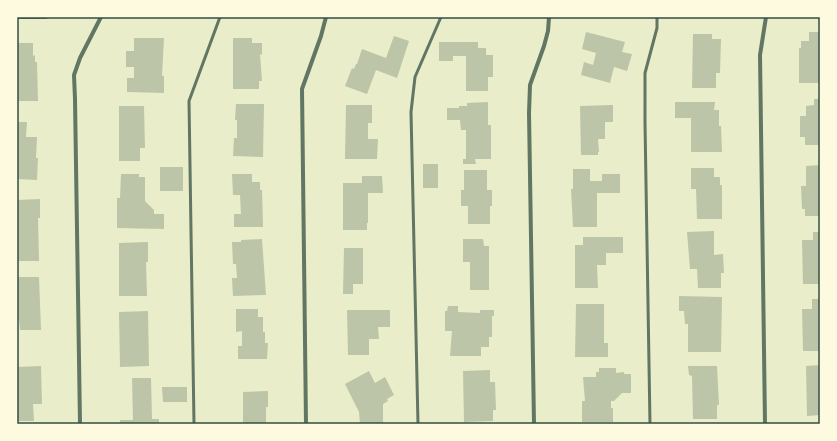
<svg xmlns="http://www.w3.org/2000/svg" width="837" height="441" viewBox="0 0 837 441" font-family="Signika,sans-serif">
	<rect width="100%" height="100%" fill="#e9edc9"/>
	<path fill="#bcc5a7" d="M586 32 625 42 622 52 632 54 627 71 614 67 610 83 581 75 584 62 593 65 596 53 582 49Z
		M809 32H820V83H799V48H801V41H809Z
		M693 34H712V39H721L720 73H716V88H692Z
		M394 36 409 41 397 78 376 70 367 94 345 86 352 68 354 69 356 64H357L362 49 386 58Z
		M134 38H164L162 76H164V93L127 92V78H134V67H126V51H134Z
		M233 38H252V43H262V55L260 54 262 81H259V89H233Z
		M439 42H478V48H486V55H493V77H488V91H466V56H453V61H439Z
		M17 43H33V56L35 55V62H37L38 101H17Z
		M814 99H820V145H805V137H800V116H806V106L814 105Z
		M488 102V125H491V159H475L476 164H463V159H466V130H461L460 120H447V108H459V106H467V103Z
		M675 102H715L714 110H719V126H721L722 152H691V118H675Z
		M236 104H264L263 157 233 156 234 138H237V120H235Z
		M346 105H372V123H368V139H378L377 159H345Z
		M613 105V122H605V139H598L599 152H598V155H581L580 106Z
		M119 106H144L145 148H140V161H119Z
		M17 122H27L26 137H37L36 158H38L37 180 17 179Z
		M423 164H438V188H423Z
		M820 165V216H805V209H802L801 186H806V166Z
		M160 167H183V191H160Z
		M691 168H714V177H720V185H722V219H697L696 189H691Z
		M573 169H590V181H602V174H620V193H597V227H573L571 189H573Z
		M464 170H487V190H492V206H490V224H468V206H461V190H464Z
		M121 174H139V177H145V201L154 210V214H164V229L117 228V198H120Z
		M232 174H252V182H260V190H262L263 227H234V214H241L240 195H233Z
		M362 176H382L383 193H368V223H367V230H343V183H362Z
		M40 199V218H38L39 261H17V200Z
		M714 231V255L723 254 724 273H721V288H698L697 269H690L687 232Z
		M813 232H820V284H803L802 240H813Z
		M583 237H623V253H606V265H597L598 288H575V245H583Z
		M262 239 266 295 233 296 232 278H237L236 264H233L232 242H241V240Z
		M463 239H483L484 246H489V290H470V262H463Z
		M148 242V262H146L147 296H119V243Z
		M344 248H363V284H353V294H343Z
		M17 277H39L41 330H20L19 319H17Z
		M679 296 722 297 721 352H688V324H685L684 311H679Z
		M812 299H820V351H803L802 309H812Z
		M576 304H604V343H608V357H575Z
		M448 306H458V312L480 313V310H494V316H492V337H489V347H481V356H450L452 331H445V311H447Z
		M236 309H258V317H263V332H265V343H268L267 359H238V346H242V331L236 332Z
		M347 310H390V327H378L379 339H369V355H348Z
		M148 311 149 366 120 367 119 312Z
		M820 365V415L807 416 806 366Z
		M41 366 42 404H33L34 421H17V367Z
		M688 366H717L719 405H717V419H693L692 376 689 375Z
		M599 368H616V373L624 372V374H631V393H622L614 401H611V408H613V422H582V401H585L583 377H596V372H599Z
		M490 370V382H495L496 410H493V421L464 422 463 371Z
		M369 371 375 383 385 377 394 395 387 399 388 401 383 404V424H360L359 412 345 384Z
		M132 378H151L152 419H159V424H120V420H133Z
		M162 387H187V402H163Z
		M268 391V407H266V424H243V392Z"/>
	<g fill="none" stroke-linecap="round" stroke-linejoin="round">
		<path stroke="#617663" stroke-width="3" d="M194 424 189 101 220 17
			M418 424 411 112 415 77 441 17
			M650 424 645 123V73L657 28V17"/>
		<path stroke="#617663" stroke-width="4" d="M17 17H46
			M80 424 75 99 74 75 80 58 101 17
			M306 424 302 89 321 36 326 17
			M534 424 529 113 530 85 544 46 548 31 549 17
			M765 424 760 55 766 17"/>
	</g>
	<rect width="837" height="441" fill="none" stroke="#fefae0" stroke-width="36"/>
	<rect x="18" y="18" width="801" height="405" fill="none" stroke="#344e41" stroke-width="1.5"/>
</svg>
